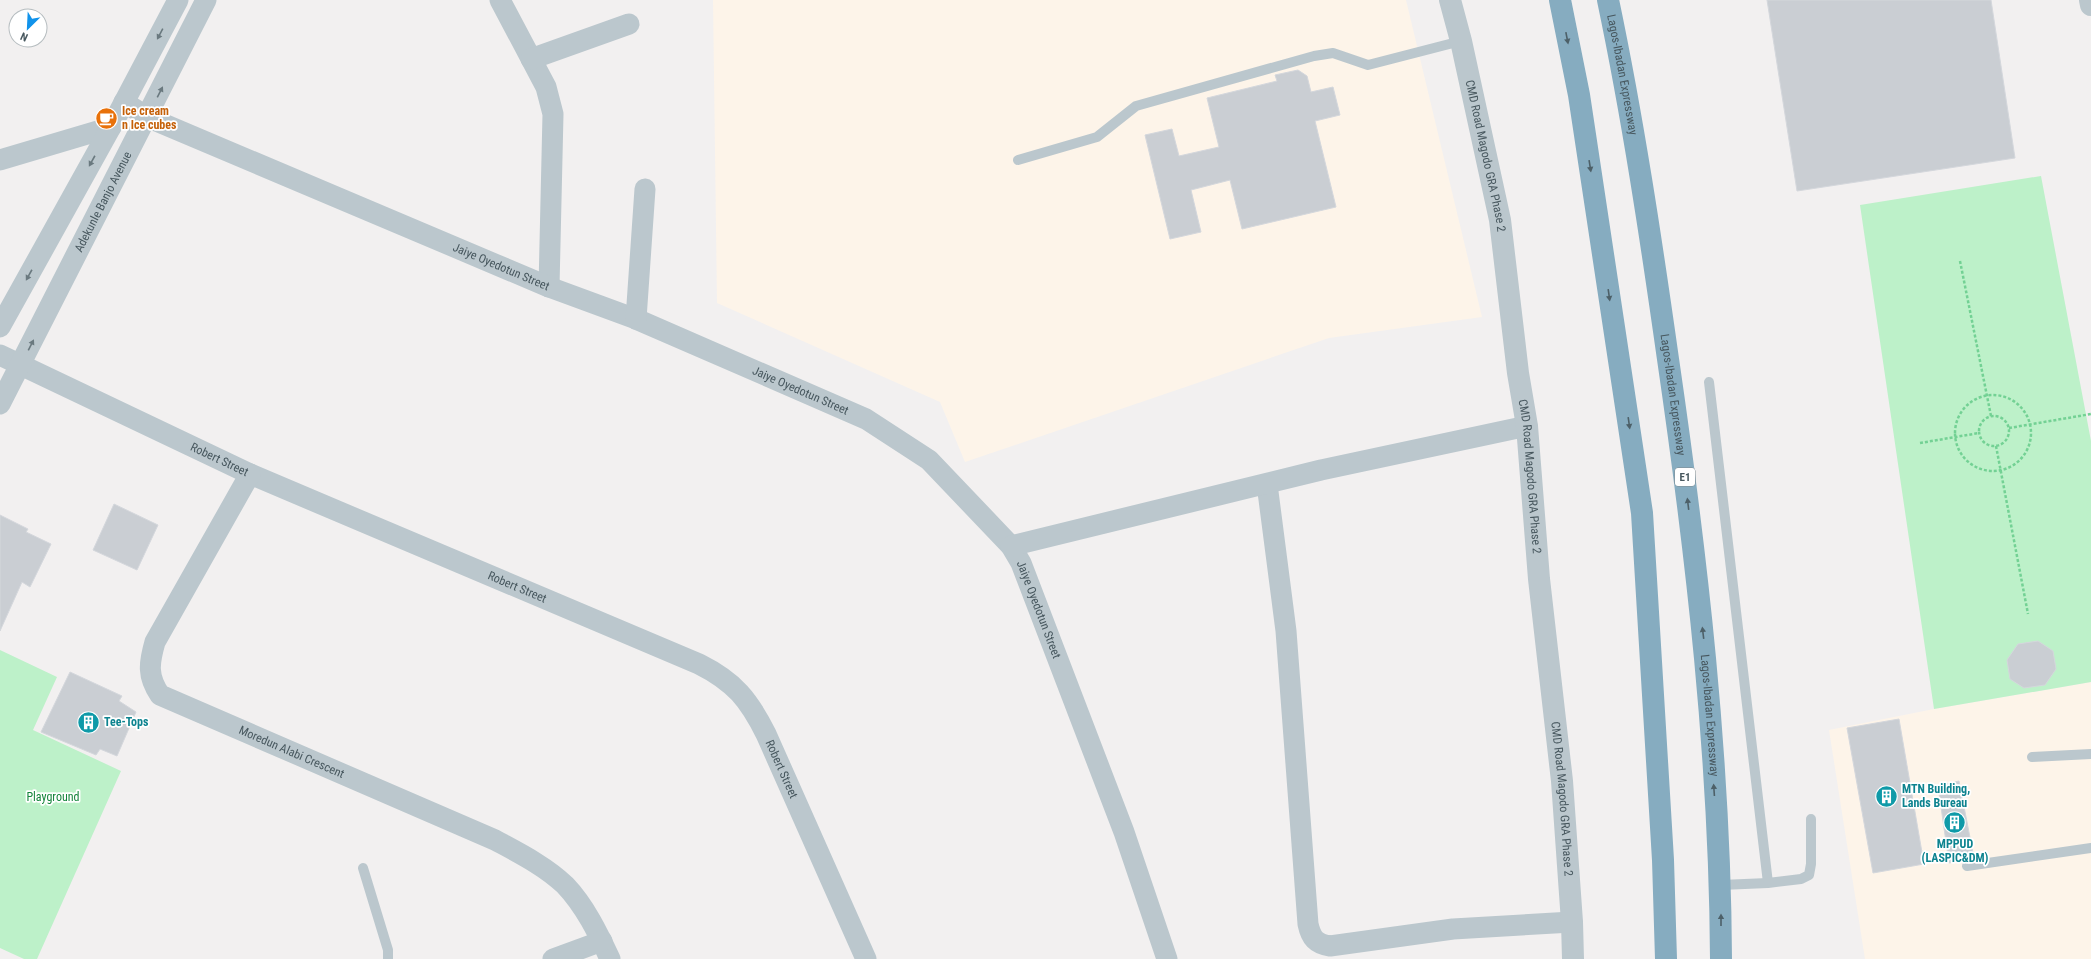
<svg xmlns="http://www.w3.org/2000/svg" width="2091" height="959" viewBox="0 0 2091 959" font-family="'Roboto Condensed',sans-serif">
	<rect width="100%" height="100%" fill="#f2f0f0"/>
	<path fill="#fdf4e9" d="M713 0H1406L1482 317 1329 338 965 462 940 402 717 303Z
		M2091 682V959H1865L1829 730 1934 709Z"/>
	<path fill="#bdf1c9" d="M2041 176 2091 441V682L1934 709 1860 205Z
		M0 650 57 677 33 730 121 771 37 959H24L0 948Z"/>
	<path fill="#caced3" stroke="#d4d7dc" d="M1767 0H1991L2015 158 1797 191Z
		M1298 70 1307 76 1311 92 1333 87 1340 115 1315 121 1336 207 1242 229 1230 180 1191 190 1201 232 1170 239 1145 135 1172 129 1179 156 1219 147 1207 98 1277 81 1275 75Z
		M114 504 158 525 137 570 93 550Z
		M0 515 28 529 26 532 51 544 30 587 22 582 0 631Z
		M2038 641 2053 651 2056 669 2045 685 2024 688 2010 679 2007 660 2018 644Z
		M70 672 122 696 119 701 136 712 117 756 100 749 96 755 41 732Z
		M1899 719 1924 864 1873 873 1847 728Z
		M1959 781 1974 858 1949 863 1938 786Z"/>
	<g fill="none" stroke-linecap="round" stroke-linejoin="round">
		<path stroke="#73d194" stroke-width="2.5" stroke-dasharray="3 2" stroke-linecap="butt" d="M1960 261 1991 416
			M1955 433a38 38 0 1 1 76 0a38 38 0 1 1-76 0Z
			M1979 431a15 15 0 1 1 30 0a15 15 0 1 1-30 0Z
			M2009 428 2091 414
			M1920 443 1979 433
			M1996 446 2028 614"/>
		<path stroke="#bbc7cd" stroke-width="10" d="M1018 160 1097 137 1136 106 1314 56 1333 53 1368 65 1461 41
			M1709 382 1768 883 1721 885
			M2032 757 2091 754
			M1967 866 2091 848
			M363 868 388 950V959
			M1768 883 1801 879 1809 875 1811 864V819"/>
		<g stroke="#bbc7cd" stroke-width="21">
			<path d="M500 0 546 87 553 114 549 287"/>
			<path d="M531 59 629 24"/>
			<path id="s1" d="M124 102 147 117 549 287 636 319 866 419 929 460 1011 546 1021 563 1124 832 1167 959"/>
			<path d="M0 160 111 127"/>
			<path d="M636 319 645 189"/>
			<path d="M0 327 111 127 178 0"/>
			<path id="s2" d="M0 355 250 474 699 664C735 682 749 700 766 734L866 959"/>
			<path id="s3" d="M0 404 206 0"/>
			<path id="s4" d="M250 474 155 642C149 663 147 676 160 695L495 840C519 853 545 866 565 885 585 906 598 933 610 959"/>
			<path d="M1267 484 1286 631 1308 924C1311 938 1316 944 1330 946L1453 929 1572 922"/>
			<path d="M1011 546 1321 470 1527 426"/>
			<path d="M553 959 602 941"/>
		</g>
		<g stroke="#bbc7cd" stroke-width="22">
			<path id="s5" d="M1450 0 1461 41 1500 220 1518 373 1527 426 1539 579 1562 781 1572 922 1573 959"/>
			<path d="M2090 0 2091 5"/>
		</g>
		<g stroke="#86acc0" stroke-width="22">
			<path d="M1560 0 1579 95 1642 513 1663 860 1666 959"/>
			<path id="s6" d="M1608 0C1633 119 1651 239 1668 359 1697 558 1720 758 1721 959"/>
		</g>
	</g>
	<defs><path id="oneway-solid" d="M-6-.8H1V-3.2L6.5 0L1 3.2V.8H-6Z"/></defs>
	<g fill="#6a797f">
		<use href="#oneway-solid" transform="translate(160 34) rotate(118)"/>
		<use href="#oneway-solid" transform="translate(160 92) rotate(-63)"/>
		<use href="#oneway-solid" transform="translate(92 161) rotate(119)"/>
		<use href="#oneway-solid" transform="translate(29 275) rotate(119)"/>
		<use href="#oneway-solid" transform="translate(31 345) rotate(-63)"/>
	</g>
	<g fill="#4d6068">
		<use href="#oneway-solid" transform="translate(1567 38) rotate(79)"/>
		<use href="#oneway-solid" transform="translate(1590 166) rotate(81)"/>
		<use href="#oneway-solid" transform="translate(1609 295) rotate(82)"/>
		<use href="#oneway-solid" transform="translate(1629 423) rotate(82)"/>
		<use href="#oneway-solid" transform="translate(1688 504) rotate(-97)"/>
		<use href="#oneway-solid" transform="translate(1703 633) rotate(-97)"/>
		<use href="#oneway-solid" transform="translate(1714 790) rotate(-94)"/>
		<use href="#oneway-solid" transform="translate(1721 920) rotate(-90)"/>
	</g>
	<defs>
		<symbol id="cafe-disc" viewBox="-11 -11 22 22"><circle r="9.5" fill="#e8710a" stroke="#fff"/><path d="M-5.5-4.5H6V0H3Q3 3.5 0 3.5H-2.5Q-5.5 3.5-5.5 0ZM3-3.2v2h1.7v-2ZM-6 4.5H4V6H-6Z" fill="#fff"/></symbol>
		<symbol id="building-disc" viewBox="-11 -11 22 22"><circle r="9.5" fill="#0f9aa8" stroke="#fff"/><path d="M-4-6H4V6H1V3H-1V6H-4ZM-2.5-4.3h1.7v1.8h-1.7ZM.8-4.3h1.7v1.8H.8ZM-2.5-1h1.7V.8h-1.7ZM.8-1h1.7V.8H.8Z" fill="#fff"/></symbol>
	</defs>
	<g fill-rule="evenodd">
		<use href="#cafe-disc" x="94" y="106" width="25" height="25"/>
		<use href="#building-disc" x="76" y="710" width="25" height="25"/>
		<use href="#building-disc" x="1874" y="784" width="25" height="25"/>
		<use href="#building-disc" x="1942" y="810" width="25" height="25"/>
	</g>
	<g text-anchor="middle" stroke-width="3.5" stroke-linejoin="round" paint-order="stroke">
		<rect fill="#fff" stroke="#7e898e" stroke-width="1" x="1675" y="468" width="20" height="18" rx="3"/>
		<g font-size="11" font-weight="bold" fill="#47575e">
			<text x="1685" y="481">E1</text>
		</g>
		<g font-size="12" fill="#47575e" stroke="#fff">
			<text dy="4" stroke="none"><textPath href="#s6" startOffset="76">Lagos-Ibadan Expressway</textPath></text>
			<text dy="4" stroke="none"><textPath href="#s5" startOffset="160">CMD Road Magodo GRA Phase 2</textPath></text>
			<text dy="4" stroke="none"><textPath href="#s3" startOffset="227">Adekunle Banjo Avenue</textPath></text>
			<text dy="4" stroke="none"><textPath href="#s1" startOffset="412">Jaiye Oyedotun Street</textPath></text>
			<text dy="4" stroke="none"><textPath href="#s1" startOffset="736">Jaiye Oyedotun Street</textPath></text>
			<text dy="4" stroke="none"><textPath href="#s6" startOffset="400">Lagos-Ibadan Expressway</textPath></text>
			<text dy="4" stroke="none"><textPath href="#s2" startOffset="243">Robert Street</textPath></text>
			<text dy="4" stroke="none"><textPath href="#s5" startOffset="484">CMD Road Magodo GRA Phase 2</textPath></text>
			<text dy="4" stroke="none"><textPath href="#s2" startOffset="567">Robert Street</textPath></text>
			<text dy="4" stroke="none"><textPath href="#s1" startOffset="1071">Jaiye Oyedotun Street</textPath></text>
			<text dy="4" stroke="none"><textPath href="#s6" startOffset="723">Lagos-Ibadan Expressway</textPath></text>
			<text dy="4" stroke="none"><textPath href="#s4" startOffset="392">Moredun Alabi Crescent</textPath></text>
			<text dy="4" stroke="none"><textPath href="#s2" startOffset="902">Robert Street</textPath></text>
			<text dy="4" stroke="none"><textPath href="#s5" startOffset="808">CMD Road Magodo GRA Phase 2</textPath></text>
		</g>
		<g font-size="12" font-weight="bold" fill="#c56008" stroke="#fff" text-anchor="start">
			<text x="122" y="115">Ice cream<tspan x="122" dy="14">n Ice cubes</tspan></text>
		</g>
		<g font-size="12" font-weight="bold" fill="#0d838f" stroke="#fff" text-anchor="start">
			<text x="104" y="726">Tee-Tops</text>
			<text x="1902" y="793">MTN Building,<tspan x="1902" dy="14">Lands Bureau</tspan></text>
			<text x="1955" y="848" text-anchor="middle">MPPUD<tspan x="1955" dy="14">(LASPIC&amp;DM)</tspan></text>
		</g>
		<g font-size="12" fill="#13843a" stroke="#fff">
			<text x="53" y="801">Playground</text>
		</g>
	</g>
	<g transform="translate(28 28) rotate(204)"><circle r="19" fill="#ffffff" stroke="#b5bcbf"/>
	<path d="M0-3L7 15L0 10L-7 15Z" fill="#1193eb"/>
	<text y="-6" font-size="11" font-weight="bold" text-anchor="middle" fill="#47575e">N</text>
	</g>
</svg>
